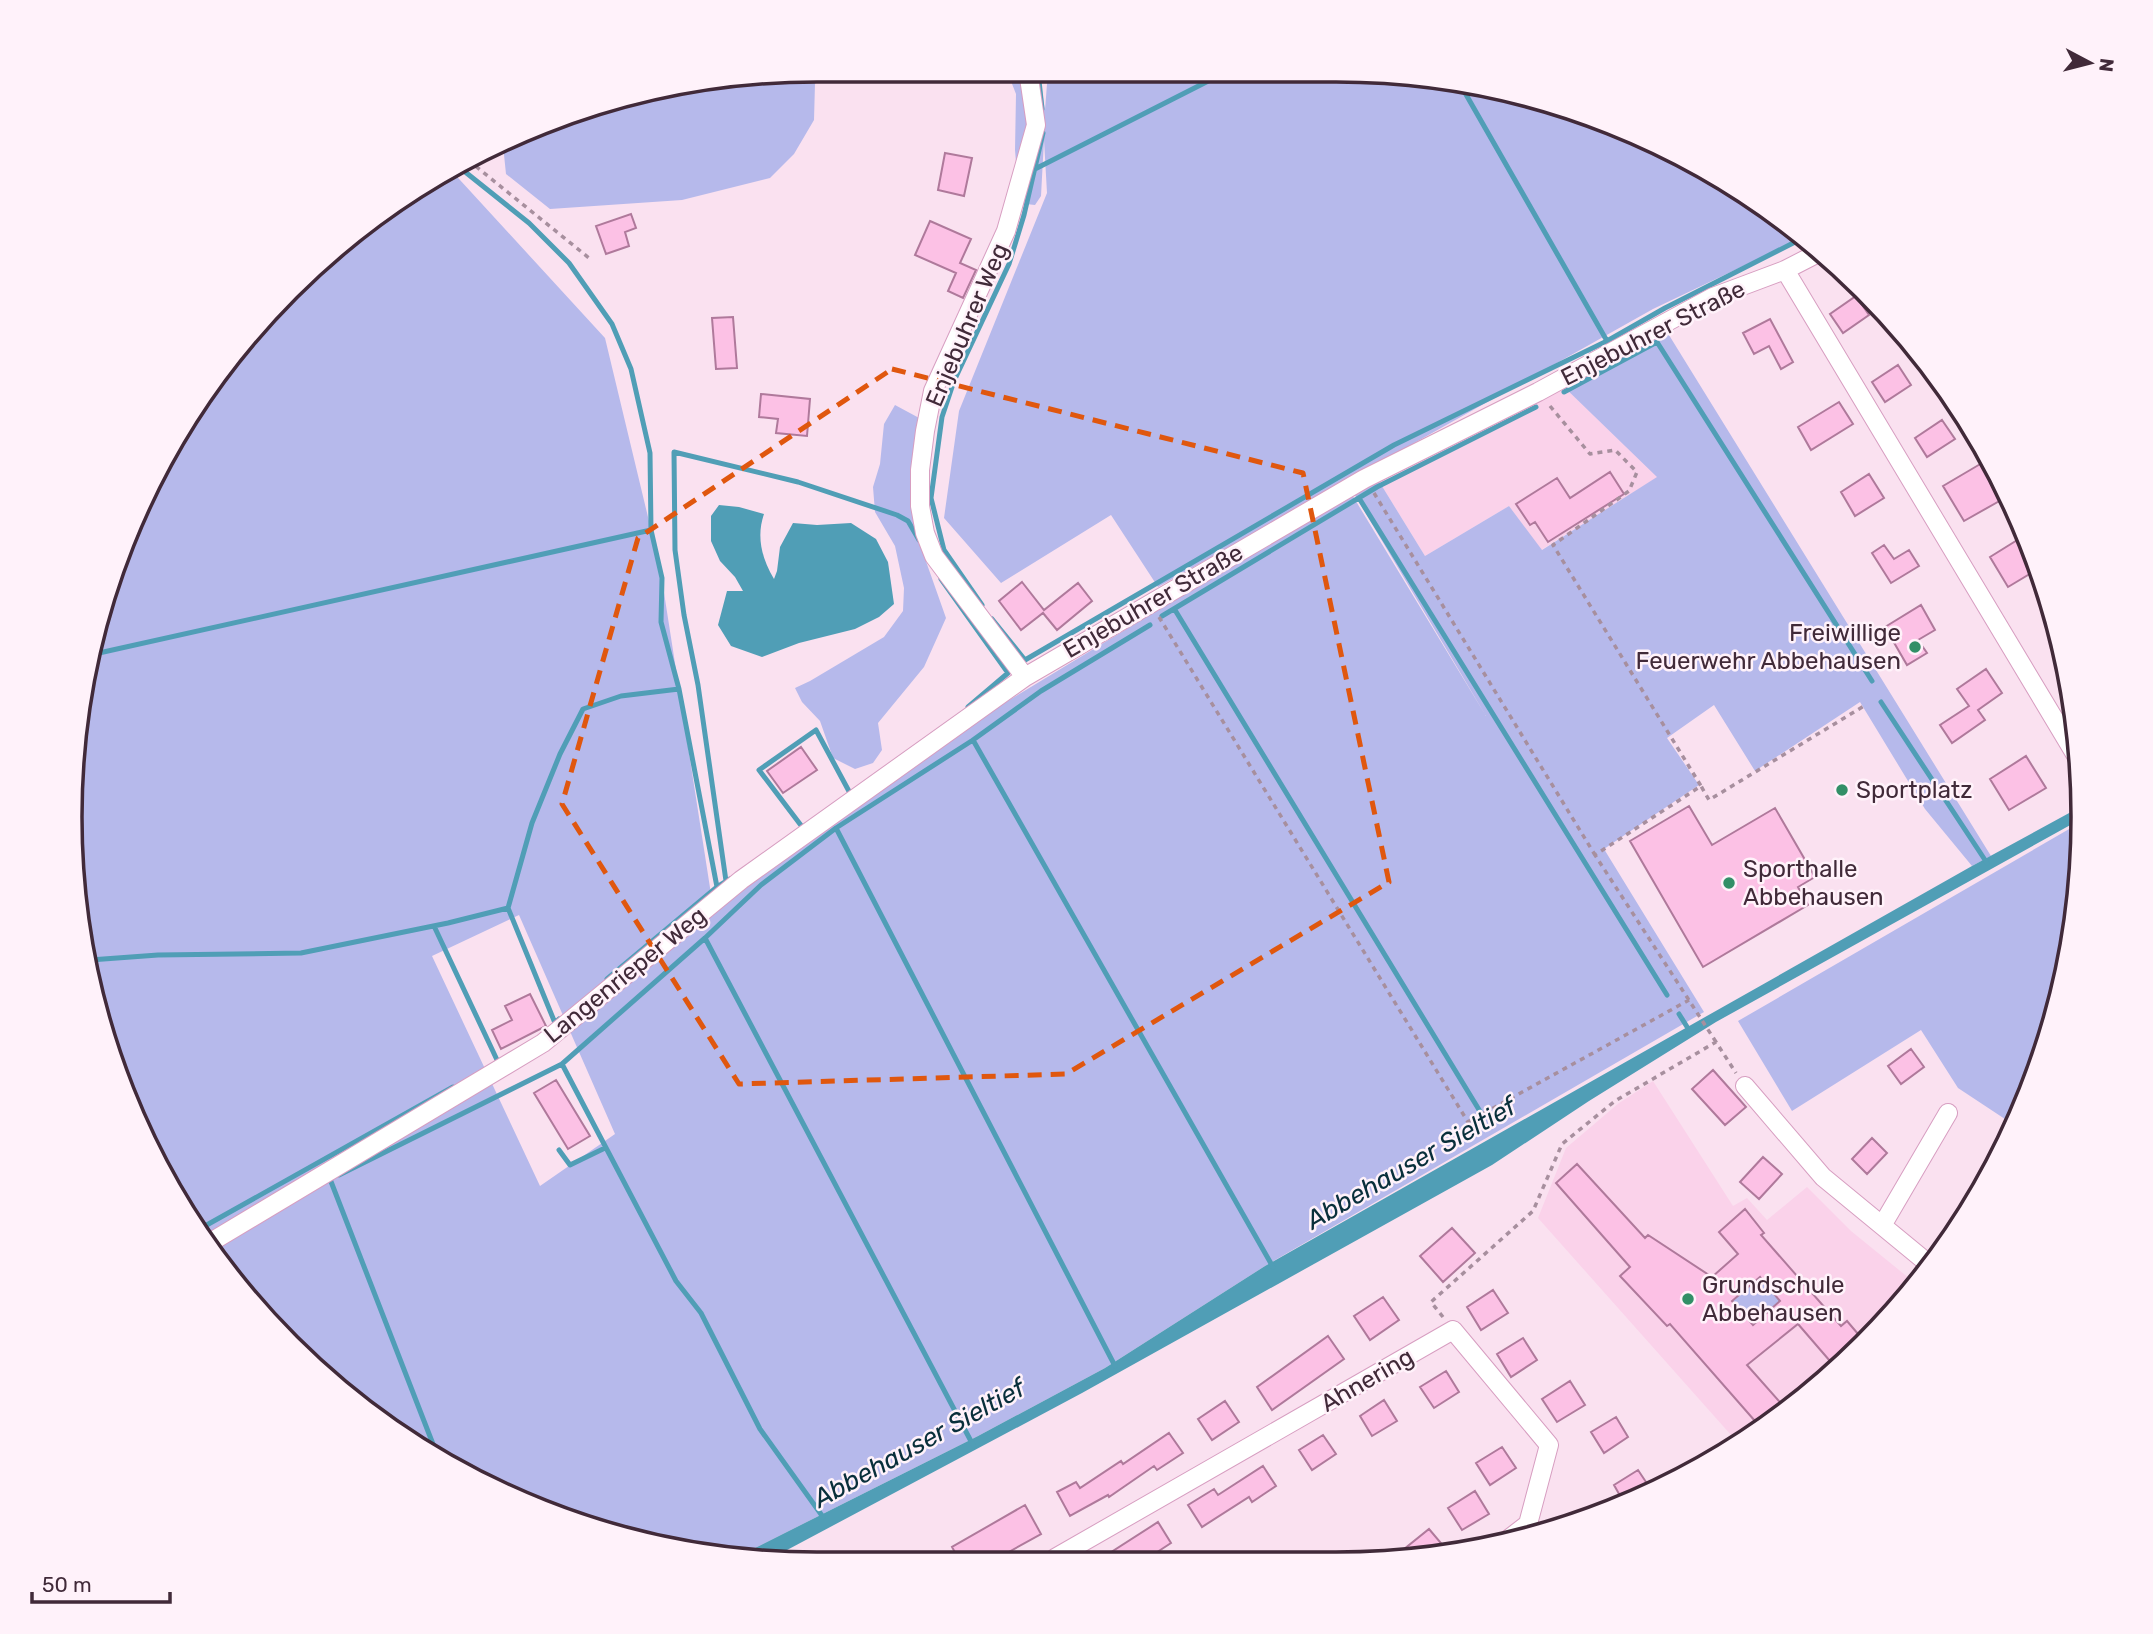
<svg xmlns="http://www.w3.org/2000/svg" width="2153" height="1634" viewBox="0 0 2153 1634" font-family="Rubik,sans-serif">
	<rect width="100%" height="100%" fill="#fae1f0"/>
	<path fill="#fad2ea" d="M1561 384 1658 477 1541 550 1509 506 1425 556 1377 478Z
		M1653 1081 1733 1206 1747 1198 1767 1220 1807 1187 1851 1231 1915 1283 1864 1345 1751 1438 1739 1444 1538 1218 1566 1148 1619 1103Z"/>
	<path fill="#b6b9eb" fill-rule="evenodd" d="M1007 71H1039L1045 110 1048 71 1384 72 1530 96 1666 147 1751 196 1802 238 1653 309 1158 587 1111 515 1001 583 944 518 959 411 1047 193 1044 140 1041 196 1035 205 1026 204 1019 199 1015 150 1016 94Z
		M735 81 743 85 815 83 814 120 794 154 770 178 682 200 550 209 506 174 503 145 623 96Z
		M449 168 605 338 660 567 711 894 958 731 1351 493 1486 716 1353 492 1377 478 1425 556 1509 506 1542 550 1657 477 1561 384 1664 327 1991 856 1972 866 1925 809 1860 702 1755 771 1714 705 1667 738 1699 785 1604 849 1704 1012 1265 1266 1105 1368 978 1436 735 1558H719L532 1507 402 1438 289 1345 196 1232 110 1057 72 865 84 671 147 486 256 324 325 255ZM519 915 615 1134 540 1186 432 956Z
		M895 405 921 419 927 446 916 533 946 618 924 667 878 723 882 750 873 763 855 769 833 758 820 721 802 702 795 688 810 681 884 637 903 611 904 588 895 546 875 512 873 487 880 464 884 424Z
		M2083 821 2069 962 2026 1102 2014 1125 1958 1088 1921 1030 1792 1111 1738 1021Z
		M1760 1277 1785 1296 1753 1325 1732 1301Z"/>
	<path fill="#509eb6" d="M719 505 739 507 764 514C756 537 762 559 774 579L777 571 780 547 793 523 817 525 851 523 876 539 888 562 894 604 879 617 855 629 799 643 762 657 731 646 718 625 727 591H743L735 577 720 561 711 541V516Z
		M2082 806 2083 818 1716 1022 1589 1101 1492 1165 1082 1393 772 1558H735L978 1436 1105 1368 1265 1266 1972 866Z"/>
	<g fill="none" stroke-linecap="round" stroke-linejoin="round">
		<path stroke="#509eb6" stroke-width="5" d="M1038 71 1042 109
			M1460 84 1607 341
			M448 168 459 167 529 223 569 263 612 324 631 369 650 453 651 530 662 578 661 622 679 689 717 887
			M1035 169 1228 71
			M1564 392 1657 342 1872 681
			M1359 498 1667 995
			M941 579 1008 673 968 707
			M982 605 944 550 931 498 942 417 954 381 1009 264 1024 215 1043 133
			M1175 610 1481 1113
			M1162 616 1377 487 1536 407
			M992 619 1025 660 1394 445 1607 341 1665 308 1803 238
			M90 655 651 530
			M1881 702 1987 863
			M973 740 1273 1267
			M836 828 1115 1366
			M801 830 803 828 759 770 816 730 851 795 854 793
			M726 881 698 685 684 615 675 550 674 452 798 482 897 515 908 521 919 540
			M434 926 498 1062 495 1064
			M705 938 973 1445
			M90 960 158 955 301 953 448 923 508 908
			M607 979 717 887 730 879
			M1679 1014 1689 1030
			M559 1019 555 1023 508 908 532 823 560 754 583 709 621 696 679 689
			M559 1150 570 1165 605 1148
			M339 1175 562 1064
			M330 1179 438 1457
			M196 1231 453 1087
			M823 1517 760 1429 701 1313 676 1281 562 1064 705 938 761 885 836 828 973 740 1041 691 1150 625"/>
	</g>
	<path fill="#fcc1e5" stroke="#af799b" stroke-width="2" fill-rule="evenodd" d="M945 153 972 158 964 196 938 190Z
		M631 214 636 228 625 232 629 246 606 254 596 226Z
		M930 221 971 239 960 263 976 270 963 298 948 291 956 273 915 255Z
		M1856 296 1869 315 1843 333 1830 314Z
		M733 317 737 368 716 369 712 318Z
		M1770 319 1793 362 1781 369 1769 346 1754 354 1743 333Z
		M1898 365 1911 385 1885 402 1872 382Z
		M761 394 810 399 807 436 776 433 778 419 759 417Z
		M1839 402 1853 424 1811 450 1798 427Z
		M1942 420 1955 439 1927 457 1915 438Z
		M1982 463 2003 499 1964 521 1943 486Z
		M1610 472 1624 494 1548 542 1535 522 1530 525 1516 504 1557 478 1570 498Z
		M1869 474 1884 498 1855 516 1841 492Z
		M2027 534 2038 569 2008 587 1990 557Z
		M1884 545 1894 559 1909 550 1919 566 1891 583 1872 553Z
		M1022 582 1044 610 1078 583 1092 601 1057 630 1043 613 1021 630 999 601Z
		M1921 605 1935 630 1918 640 1927 653 1907 665 1885 627Z
		M1986 669 2002 693 1978 710 1985 720 1952 743 1940 725 1969 706 1957 689Z
		M801 747 817 770 783 793 767 771Z
		M2026 756 2046 788 2009 810 1990 779Z
		M1689 806 1712 845 1775 808 1815 877 1798 887 1808 905 1703 967 1630 841Z
		M530 994 546 1026 501 1049 492 1030 512 1020 505 1006Z
		M1911 1049 1924 1067 1901 1084 1888 1066Z
		M1713 1070 1746 1107 1725 1125 1692 1089Z
		M556 1080 590 1136 568 1149 534 1093Z
		M1872 1138 1887 1153 1867 1174 1852 1159Z
		M1763 1157 1782 1174 1759 1199 1740 1182Z
		M1577 1164 1645 1238 1648 1235 1712 1277 1738 1254 1719 1232 1745 1209 1764 1233 1761 1235 1841 1326 1847 1321 1864 1341 1858 1346 1860 1348 1836 1368 1798 1324 1747 1365 1786 1409 1762 1429 1670 1324 1667 1326 1620 1276 1630 1267 1556 1183ZM1760 1277 1780 1301 1753 1325 1732 1301Z
		M1452 1228 1475 1253 1443 1282 1420 1256Z
		M1493 1290 1508 1313 1481 1330 1467 1307Z
		M1383 1297 1399 1320 1370 1340 1354 1316Z
		M1328 1336 1344 1359 1272 1410 1257 1387Z
		M1523 1338 1537 1360 1511 1377 1497 1354Z
		M1446 1371 1459 1392 1434 1408 1420 1387Z
		M1570 1381 1585 1405 1557 1422 1542 1399Z
		M1384 1400 1397 1421 1372 1436 1360 1416Z
		M1225 1401 1239 1422 1212 1440 1198 1419Z
		M1616 1417 1628 1437 1604 1453 1591 1432Z
		M1169 1433 1183 1453 1157 1470 1154 1466 1109 1497 1108 1495 1070 1516 1057 1492 1076 1482 1080 1488 1121 1461 1123 1464Z
		M1323 1435 1336 1454 1312 1470 1299 1450Z
		M1502 1447 1516 1468 1490 1485 1476 1463Z
		M1263 1466 1276 1486 1252 1502 1249 1497 1202 1527 1188 1505 1214 1489 1218 1495Z
		M1638 1470 1650 1488 1623 1501 1614 1485Z
		M1475 1491 1489 1514 1462 1530 1448 1508Z
		M1025 1505 1041 1534 998 1558H958L952 1547Z
		M1158 1522 1171 1543 1148 1558H1102Z
		M1429 1529 1446 1549 1436 1557 1393 1558Z"/>
	<g fill="none" stroke-linecap="round" stroke-linejoin="round">
		<defs>
			<path id="street" d="M1785 270 2077 757
				M1025 677 934 556 925 533 920 506V470L925 431 933 391 1006 231 1036 125 1028 71
				M1745 1086 1823 1177 1930 1265
				M1883 1224 1948 1113
				M206 1245 543 1043 741 880 1025 677 1364 479 1538 392 1713 297 1785 270 1820 252
				M1055 1558 1453 1330 1549 1445 1528 1524 1506 1541"/>
		</defs>
		<use href="#street" stroke="#d79ec1" stroke-width="20"/>
		<path stroke="#a78f9e" stroke-width="3.5" stroke-dasharray="5 5" stroke-linecap="butt" d="M468 160 589 258
			M1550 406 1590 454 1615 450 1637 472 1629 491 1553 545 1701 786
			M1374 493 1595 855
			M1159 617 1468 1122 1689 1000
			M1716 1042 1595 855 1701 786 1709 800 1864 706
			M1443 1317 1431 1302 1533 1211 1562 1144 1615 1101 1716 1042 1736 1073"/>
		<use href="#street" stroke="#fff" stroke-width="18"/>
	</g>
	<path fill="none" stroke="#e0570e" stroke-width="5" stroke-dasharray="14 9" stroke-linejoin="round" d="M892 369 1303 473 1389 882 1066 1074 739 1084 562 804 638 538Z"/>
	<g fill="#328f67" stroke="#fff2fa" stroke-width="2.5">
		<circle cx="1915" cy="647" r="7"/>
		<circle cx="1842" cy="790" r="7"/>
		<circle cx="1729" cy="883" r="7"/>
		<circle cx="1688" cy="1299" r="7"/>
	</g>
	<g text-anchor="middle" stroke-width="5" stroke-linejoin="round" paint-order="stroke">
		<g font-size="24" fill="#412a39" stroke="#fff2fa">
			<text transform="translate(967 325) rotate(-67)" y="8">Enjebuhrer Weg</text>
			<text transform="translate(1653 333) rotate(-27)" y="8">Enjebuhrer Straße</text>
			<text transform="translate(1153 601) rotate(-30)" y="8">Enjebuhrer Straße</text>
			<text transform="translate(625 975) rotate(-39)" y="8">Langenrieper Weg</text>
			<text transform="translate(1367 1380) rotate(-30)" y="8">Ahnering</text>
		</g>
		<g font-size="24" fill="#412a39" stroke="#fff2fa" text-anchor="start">
			<text x="1901" y="641" text-anchor="end">Freiwillige<tspan x="1901" dy="28">Feuerwehr Abbehausen</tspan></text>
			<text x="1856" y="798">Sportplatz</text>
			<text x="1743" y="877">Sporthalle<tspan x="1743" dy="28">Abbehausen</tspan></text>
			<text x="1702" y="1293">Grundschule<tspan x="1702" dy="28">Abbehausen</tspan></text>
		</g>
		<g font-size="26" font-style="italic" fill="#092f3b" stroke="#fff2fa">
			<text transform="translate(1411 1163) rotate(-30)" y="9">Abbehauser Sieltief</text>
			<text transform="translate(919 1443) rotate(-29)" y="9">Abbehauser Sieltief</text>
		</g>
	</g>
	<path d="M0 0H2153V1634H0ZM817 82H1336A735 735 0 0 1 2071 817V817A735 735 0 0 1 1336 1552H817A735 735 0 0 1 82 817V817A735 735 0 0 1 817 82Z" fill="#fff2fa" fill-rule="evenodd"/>
	<path fill="none" stroke="#412a39" stroke-width="3.5" d="M817 82H1336A735 735 0 0 1 2071 817V817A735 735 0 0 1 1336 1552H817A735 735 0 0 1 82 817V817A735 735 0 0 1 817 82Z"/>
	<g transform="translate(2090 63) rotate(97)" stroke="#fff2fa" stroke-width="5" paint-order="stroke">
	<path d="M0-5L12 26L0 18L-12 26Z" fill="#412a39"/>
	<text y="-10" font-size="19" font-weight="bold" text-anchor="middle" fill="#412a39">N</text>
	</g>
	<path d="M32 1592v10h138v-10" fill="none" stroke="#412a39" stroke-width="3.5"/>
	<text x="42" y="1592" font-size="21" fill="#412a39" stroke="#fff2fa" stroke-width="5" paint-order="stroke">50 m</text>
</svg>
